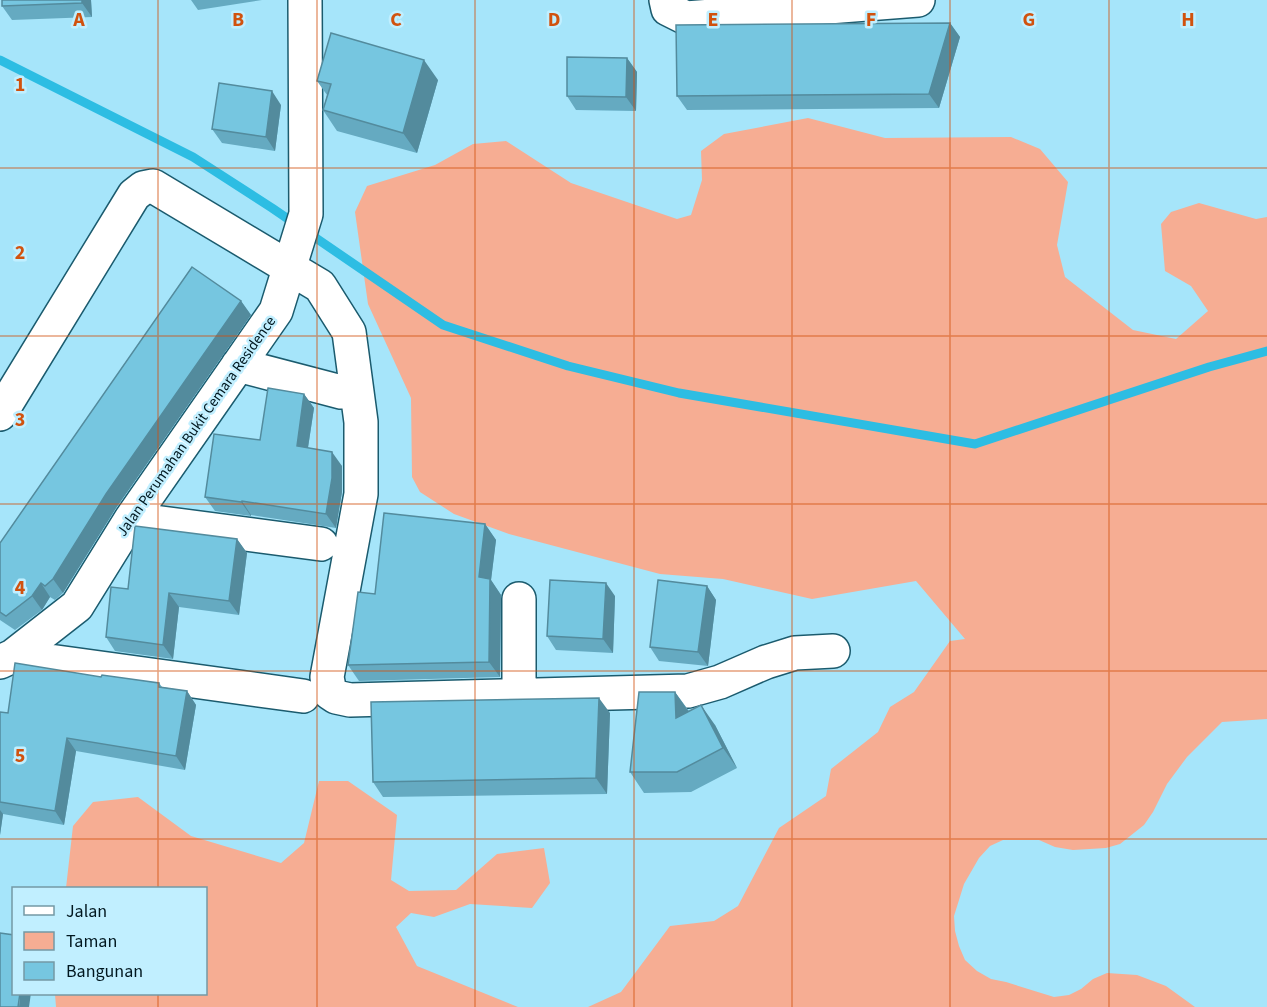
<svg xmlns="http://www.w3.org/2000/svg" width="1267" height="1007" viewBox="0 0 1267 1007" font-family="'Source Sans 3',sans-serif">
	<rect width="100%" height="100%" fill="#a6e5fa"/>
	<path fill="#f6ad93" d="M808 118 885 138 1011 137 1040 149 1068 182 1057 245 1065 277 1133 330 1176 339 1208 311 1191 286 1165 271 1161 224 1171 212 1199 203 1256 219 1267 217V719L1222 722 1187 757 1167 784 1153 812 1144 825 1120 844 1106 848 1073 850 1055 847 1039 840H1003L990 846 979 858 964 884 954 916 955 931 959 946 965 960 977 971 991 979 1006 982 1054 997 1069 995 1081 989 1093 979 1107 973 1137 975 1166 986 1195 1007H588L621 992 670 926 714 921 738 906 779 828 826 796 831 769 878 732 890 707 914 692 950 641 965 639 916 581 812 599 723 579 660 574 509 534 454 514 420 492 412 477 411 398 368 304 355 212 367 186 435 165 473 144 506 141 571 183 677 219 691 215 702 180 701 151 724 134Z
		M319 781H348L397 815 391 880 409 891 456 890 497 854 544 848 550 883 532 908 470 904 434 917 411 913 396 927 417 966 518 1007H56L55 994H206V888H66L73 826 93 802 138 797 191 836 281 863 304 843Z"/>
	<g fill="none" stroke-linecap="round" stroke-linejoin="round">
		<path stroke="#2dbde3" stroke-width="9" d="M0 60 193 157 272 208 443 325 568 366 679 393 975 444 1209 367 1267 351"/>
		<defs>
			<path id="street" d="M666 0 668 9 686 18 918 0
				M238 365 341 392
				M0 414 134 195 143 188 153 186 320 286 349 332 361 422V494L327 677 330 693 336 697 350 700 688 691 720 682 766 662 795 653 833 651
				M131 519 321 544
				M13 656 303 696
				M0 662 13 656 77 606 131 519 276 311 306 214 305 0
				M519 696V599"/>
		</defs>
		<use href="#street" stroke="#1b5b6e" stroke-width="36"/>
		<use href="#street" stroke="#fff" stroke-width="33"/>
	</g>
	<path fill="#65aac1" d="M2 0H91L92 17 12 20 2 6Z
		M191 0H262L198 10Z
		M950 23 960 37 939 108 687 110 677 96Z
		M627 58 637 72 636 111 576 110 567 96Z
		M438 80 417 153 337 131 323 110 327 95 317 81Z
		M281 105 275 151 222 143 212 129Z
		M241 301 251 315 116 508 63 593 55 600 50 597 42 610 15 630 0 620V543Z
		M304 394 314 408 308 448 342 466V492L336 528 251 515V516L215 511 205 497Z
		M485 524 496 540 491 580 501 595 500 677 359 681 348 665Z
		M237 539 247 553 239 615 179 607 173 659 115 651 106 637 128 589Z
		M707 586 716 600 708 666 659 661 650 647Z
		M615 596 613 653 556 650 547 636Z
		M101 677 159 683 162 687 187 691 196 705 185 770 76 751 64 825 3 814 0 835V712L8 713Z
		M675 692 689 711 715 725 737 768 691 792 644 793 630 772Z
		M610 713 607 794 383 797 373 782Z"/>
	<path fill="#538b9d" d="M82 0H91L92 17 82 3Z
		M950 23 960 37 939 108 929 94Z
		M627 58 637 72 636 111 626 97Z
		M424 60 438 80 417 153 403 133Z
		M272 91 281 105 275 151 266 137Z
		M241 301 251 315 116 508 63 593 53 579 106 494Z
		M304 394 314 408 306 460 297 446Z
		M332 452 342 466V492L336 528 326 514Z
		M242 501 251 515V516L241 502Z
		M485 524 496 540 491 580 501 595 500 677 489 662 479 577Z
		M237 539 247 553 239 615 229 601Z
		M41 583 50 597 42 610 32 596Z
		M606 583 615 596 613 653 603 639Z
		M707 586 716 600 708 666 698 652Z
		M169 593 179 607 173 659 163 645Z
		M187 691 196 705 185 770 176 756Z
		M675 692 689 712 676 718Z
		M599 698 610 713 607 794 596 778Z
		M701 705 715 725 737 768 723 748Z
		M67 738 76 751 64 825 55 811Z
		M0 810 3 814 0 835Z
		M20 993H31L29 1007H19Z"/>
	<path fill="#76c6e0" stroke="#538b9d" stroke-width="1.5" d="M2 0H82V3L2 6Z
		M950 23 929 94 677 96 676 25Z
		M331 33 424 60 403 133 323 110 331 84 317 81Z
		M567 57 627 58 626 97 567 96Z
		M219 83 272 91 266 137 212 129Z
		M192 267 241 301 106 494 53 579 45 586 41 583 32 596 6 616 0 612V543Z
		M268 388 304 394 297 446 332 452V478L326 514 242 501 241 502 205 497 214 434 260 440Z
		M384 513 485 524 479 577 490 579 489 662 348 665 358 592 375 594Z
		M135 526 237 539 229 601 169 593 163 645 106 637 111 587 128 589Z
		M550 580 606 583 603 639 547 636Z
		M658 580 707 586 698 652 650 647Z
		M15 663 101 677 102 675 159 683V687L187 691 176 756 67 738 55 811 0 802V712L8 713Z
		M639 692H675L676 718 701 705 723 748 677 772H630Z
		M599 698 596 778 373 782 371 702Z
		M0 933 14 935V993H20L18 1007H23H0Z"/>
	<path fill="none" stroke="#d1520e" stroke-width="1.5" stroke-opacity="0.55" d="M158 0V888M317 0V1007M475 0V1007M634 0V1007M792 0V1007M950 0V1007M1109 0V1007M0 168H1267M0 336H1267M0 504H1267M0 671H1267M0 839H1267M158 994V1007"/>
	<g text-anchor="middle" stroke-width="5" stroke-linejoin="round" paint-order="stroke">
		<g font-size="15" fill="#00171f" stroke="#c1efff">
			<text transform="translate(196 426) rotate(-55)" y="5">Jalan Perumahan Bukit Cemara Residence</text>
		</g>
	</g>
	<g font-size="20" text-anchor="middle" font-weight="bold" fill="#d1520e" stroke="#c1efff" stroke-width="5" stroke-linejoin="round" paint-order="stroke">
		<text x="79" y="26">A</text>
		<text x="238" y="26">B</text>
		<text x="396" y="26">C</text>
		<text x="554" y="26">D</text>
		<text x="713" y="26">E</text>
		<text x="871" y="26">F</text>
		<text x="1029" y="26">G</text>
		<text x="1188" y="26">H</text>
		<text x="20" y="91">1</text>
		<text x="20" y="259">2</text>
		<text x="20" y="426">3</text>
		<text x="20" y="594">4</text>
		<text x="20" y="762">5</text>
	</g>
	<rect x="12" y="887" width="195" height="108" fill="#c1efff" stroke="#7499a5" stroke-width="1.5"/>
	<rect x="24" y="906" width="30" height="9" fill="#ffffff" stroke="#7499a5" stroke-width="1.5"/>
	<text x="66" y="917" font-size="18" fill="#00171f">Jalan</text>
	<rect x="24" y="932" width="30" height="18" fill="#f6ad93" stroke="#7499a5" stroke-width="1.5"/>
	<text x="66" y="947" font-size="18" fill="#00171f">Taman</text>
	<rect x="24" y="962" width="30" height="18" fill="#76c6e0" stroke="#7499a5" stroke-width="1.5"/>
	<text x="66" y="977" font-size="18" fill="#00171f">Bangunan</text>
</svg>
